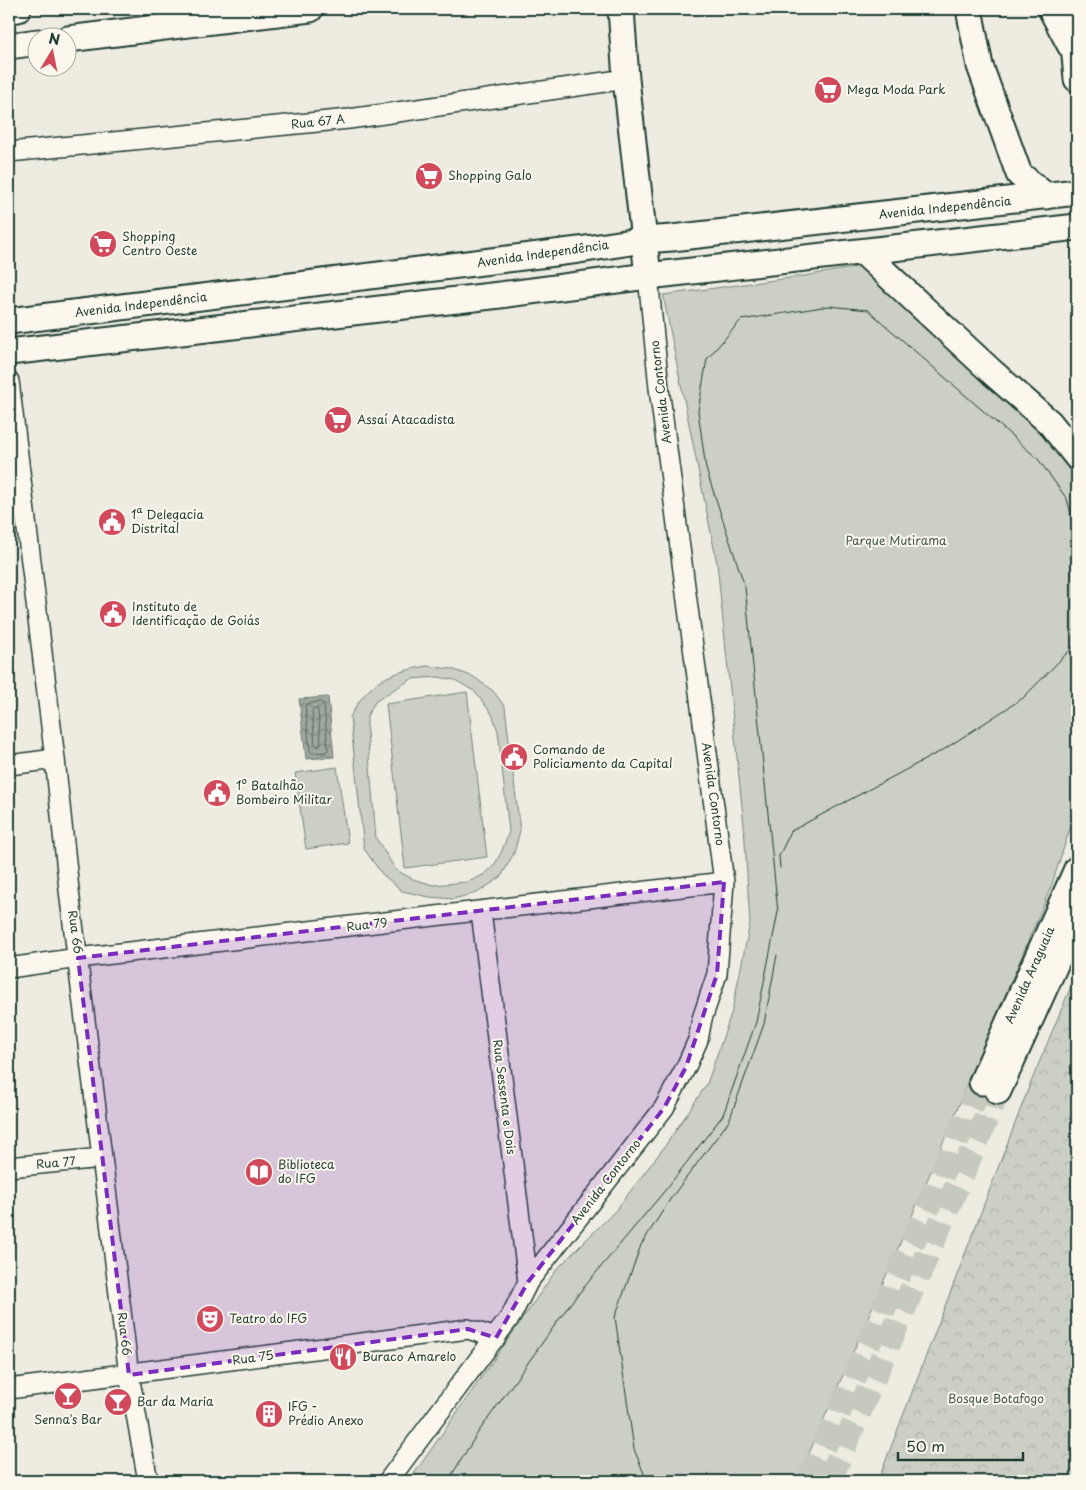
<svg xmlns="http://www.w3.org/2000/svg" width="1086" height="1490" viewBox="0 0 1086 1490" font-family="'Playpen Sans',sans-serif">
	<defs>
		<pattern id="forest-crowns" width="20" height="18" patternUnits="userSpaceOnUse" patternTransform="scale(1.25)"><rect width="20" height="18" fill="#cbcfc4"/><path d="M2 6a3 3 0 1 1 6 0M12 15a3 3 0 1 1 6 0" fill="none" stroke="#aeb3a9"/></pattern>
		<pattern id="water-waves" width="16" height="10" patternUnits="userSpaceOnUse" patternTransform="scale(1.25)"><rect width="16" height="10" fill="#9fa89f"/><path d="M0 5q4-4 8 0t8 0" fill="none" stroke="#818a82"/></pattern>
	</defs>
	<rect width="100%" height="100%" fill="#eeece1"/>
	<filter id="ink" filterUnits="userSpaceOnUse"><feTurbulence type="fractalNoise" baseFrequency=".02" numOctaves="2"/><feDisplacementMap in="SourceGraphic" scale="10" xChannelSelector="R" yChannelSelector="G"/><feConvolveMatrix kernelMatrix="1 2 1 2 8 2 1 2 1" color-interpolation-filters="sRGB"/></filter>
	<g filter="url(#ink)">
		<path fill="url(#forest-crowns)" stroke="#75867c" d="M1077 972V1481H878L1029 1087Z"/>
		<path fill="#cbcfc4" stroke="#75867c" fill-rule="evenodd" d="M870 265 1042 429 1077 469V807L1051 887 912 1216 797 1481H409L557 1269 616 1210 665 1146 707 1084 732 1011 750 923 744 826 717 563 663 295 804 276Z
			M427 666 452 669 474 677 493 691 505 707 520 831 514 853 501 877 477 893 453 899 429 897 402 891 382 874 364 849 350 717C369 680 389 673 427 666ZM438 677 455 680 474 691 492 714 498 731 509 832 501 853 493 867 483 875 468 882 433 885 413 879 396 870 376 838 367 732V716L375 702 393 690 412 679Z
			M467 692 487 857 405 868 386 704Z
			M337 767 348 843 306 849 295 773Z"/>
		<path fill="url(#water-waves)" stroke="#6c7d74" d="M328 697 334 757 306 759 299 699Z"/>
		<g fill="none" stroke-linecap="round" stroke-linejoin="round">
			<path stroke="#52685f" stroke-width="1" d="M321 702 324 705 328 750 326 752 312 753 310 751 305 706 307 704Z
				M314 709H317L318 711 321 744 319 747 315 744 312 712Z"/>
			<path stroke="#c5c9be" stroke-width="25" stroke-dasharray="25 12" stroke-linecap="butt" d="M809 1481 982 1082
				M829 1481 998 1091"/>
			<defs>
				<path id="minor" d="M9 152 349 119 626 79
					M9 381 55 759 70 899 129 1375 148 1481
					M9 765 55 759
					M481 912 528 1282
					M9 968 78 958 724 882
					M9 1167 102 1158
					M9 1389 468 1329 496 1338
					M388 1481 511 1316 528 1282 664 1108 686 1067 698 1040 702 1019 717 974 724 882 659 388 648 276"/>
				<path id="major" d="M621 9 626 79 648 276
					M969 9 980 66 1019 174 1046 196
					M1051 9 1070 45
					M1071 9 1077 79
					M9 10 18 9
					M68 39 310 9
					M9 46 38 42
					M863 252 993 373 1050 423 1077 457
					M9 321 579 250 644 240 672 238 1077 192
					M9 352 500 295 648 276 1077 227
					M982 1082 1077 869
					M998 1091 1077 916"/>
			</defs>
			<use href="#minor" stroke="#1f3d34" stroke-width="22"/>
			<use href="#major" stroke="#1f3d34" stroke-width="29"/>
			<use href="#minor" stroke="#fbf7ec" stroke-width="19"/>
			<use href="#major" stroke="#fbf7ec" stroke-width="25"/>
			<path stroke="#1f3d34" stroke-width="1" d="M780 868 779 856 791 831 943 750 1023 698 1077 643
				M448 1481 477 1434 570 1304 667 1188 723 1115 756 1022 778 912 745 587 706 469 698 411 707 359 741 320 829 306 868 310 1038 459 1067 499 1077 536
				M647 1481 634 1449 615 1317 641 1245 671 1198 729 1121 764 1024 777 955"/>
		</g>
	</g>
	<path fill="#7b2cbf" fill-opacity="0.2" stroke="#7b2cbf" stroke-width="4" stroke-dasharray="10 6" stroke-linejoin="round" d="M724 882 717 974 686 1067 664 1108 528 1282 496 1338 468 1329 129 1375 78 958Z"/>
	<defs>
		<symbol id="supermarket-disc" viewBox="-11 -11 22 22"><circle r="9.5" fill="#d1495b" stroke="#fbf7ec"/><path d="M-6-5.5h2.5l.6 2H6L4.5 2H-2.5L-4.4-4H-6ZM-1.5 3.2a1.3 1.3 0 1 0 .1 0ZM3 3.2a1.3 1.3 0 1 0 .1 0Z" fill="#fff"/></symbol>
		<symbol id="civic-disc" viewBox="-11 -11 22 22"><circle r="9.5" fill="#d1495b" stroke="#fbf7ec"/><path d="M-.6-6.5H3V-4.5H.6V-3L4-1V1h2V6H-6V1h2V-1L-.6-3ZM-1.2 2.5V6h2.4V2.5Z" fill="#fff"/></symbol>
		<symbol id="library-disc" viewBox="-11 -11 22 22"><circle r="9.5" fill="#d1495b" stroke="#fbf7ec"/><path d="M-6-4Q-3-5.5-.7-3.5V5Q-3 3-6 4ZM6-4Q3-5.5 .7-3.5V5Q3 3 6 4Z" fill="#fff"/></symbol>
		<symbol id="theatre-disc" viewBox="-11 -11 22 22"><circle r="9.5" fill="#d1495b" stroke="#fbf7ec"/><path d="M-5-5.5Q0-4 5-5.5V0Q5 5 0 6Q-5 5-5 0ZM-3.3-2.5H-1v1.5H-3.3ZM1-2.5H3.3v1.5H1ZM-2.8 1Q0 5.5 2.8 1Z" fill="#fff"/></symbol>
		<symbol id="restaurant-disc" viewBox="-11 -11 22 22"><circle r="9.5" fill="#d1495b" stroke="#fbf7ec"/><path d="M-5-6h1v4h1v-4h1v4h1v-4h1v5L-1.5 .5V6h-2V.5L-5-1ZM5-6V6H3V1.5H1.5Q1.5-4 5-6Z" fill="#fff"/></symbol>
		<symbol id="bar-disc" viewBox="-11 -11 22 22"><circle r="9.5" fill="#d1495b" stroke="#fbf7ec"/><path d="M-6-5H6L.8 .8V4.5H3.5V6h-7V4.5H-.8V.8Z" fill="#fff"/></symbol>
		<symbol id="building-disc" viewBox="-11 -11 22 22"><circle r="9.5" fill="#d1495b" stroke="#fbf7ec"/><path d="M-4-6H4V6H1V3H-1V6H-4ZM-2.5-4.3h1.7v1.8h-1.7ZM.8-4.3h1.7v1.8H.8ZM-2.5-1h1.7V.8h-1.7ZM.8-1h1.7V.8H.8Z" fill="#fff"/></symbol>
	</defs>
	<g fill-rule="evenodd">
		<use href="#supermarket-disc" x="812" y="74" width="32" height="32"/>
		<use href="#supermarket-disc" x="413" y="160" width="32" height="32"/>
		<use href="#supermarket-disc" x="87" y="228" width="32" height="32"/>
		<use href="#supermarket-disc" x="322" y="404" width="32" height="32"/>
		<use href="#civic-disc" x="96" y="506" width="32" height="32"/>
		<use href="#civic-disc" x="97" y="598" width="32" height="32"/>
		<use href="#civic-disc" x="498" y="741" width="32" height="32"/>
		<use href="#civic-disc" x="201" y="777" width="32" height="32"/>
		<use href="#library-disc" x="243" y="1156" width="32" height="32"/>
		<use href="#theatre-disc" x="194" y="1303" width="32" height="32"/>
		<use href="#restaurant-disc" x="327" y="1341" width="32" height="32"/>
		<use href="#bar-disc" x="52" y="1380" width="32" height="32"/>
		<use href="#bar-disc" x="102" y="1386" width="32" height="32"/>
		<use href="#building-disc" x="253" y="1398" width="32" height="32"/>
	</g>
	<g text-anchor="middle" stroke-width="4" stroke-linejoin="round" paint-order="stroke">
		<g font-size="12" fill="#1f3d34" stroke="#fbf7ec" text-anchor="start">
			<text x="847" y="94">Mega Moda Park</text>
			<text x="448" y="180">Shopping Galo</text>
			<text x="122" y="241">Shopping<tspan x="122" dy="14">Centro Oeste</tspan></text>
			<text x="357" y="424">Assaí Atacadista</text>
			<text x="131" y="519">1ª Delegacia<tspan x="131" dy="14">Distrital</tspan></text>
			<text x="132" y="611">Instituto de<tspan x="132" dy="14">Identificação de Goiás</tspan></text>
			<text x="533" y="754">Comando de<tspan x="533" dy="14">Policiamento da Capital</tspan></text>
			<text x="236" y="790">1º Batalhão<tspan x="236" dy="14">Bombeiro Militar</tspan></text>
			<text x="278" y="1169">Biblioteca<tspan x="278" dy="14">do IFG</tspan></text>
			<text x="229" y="1323">Teatro do IFG</text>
			<text x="362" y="1361">Buraco Amarelo</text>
			<text x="137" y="1406">Bar da Maria</text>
			<text x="288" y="1411">IFG -<tspan x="288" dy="14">Prédio Anexo</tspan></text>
			<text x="68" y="1424" text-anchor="middle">Senna's Bar</text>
		</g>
		<g font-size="12" fill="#1f3d34" stroke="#fbf7ec">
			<text transform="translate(318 122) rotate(-6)" y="4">Rua 67 A</text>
			<text transform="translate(945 208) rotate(-6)" y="4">Avenida Independência</text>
			<text transform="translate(543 254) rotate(-8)" y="4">Avenida Independência</text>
			<text transform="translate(141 305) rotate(-7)" y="4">Avenida Independência</text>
			<text transform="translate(661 392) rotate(-97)" y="4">Avenida Contorno</text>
			<text transform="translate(713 794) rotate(82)" y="4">Avenida Contorno</text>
			<text transform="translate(367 925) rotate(-7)" y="4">Rua 79</text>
			<text transform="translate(75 932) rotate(82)" y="4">Rua 66</text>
			<text transform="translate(1030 975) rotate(-66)" y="4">Avenida Araguaia</text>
			<text transform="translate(504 1097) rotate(83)" y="4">Rua Sessenta e Dois</text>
			<text transform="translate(56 1163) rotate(-5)" y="4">Rua 77</text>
			<text transform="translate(606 1182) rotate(-52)" y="4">Avenida Contorno</text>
			<text transform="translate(124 1334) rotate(83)" y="4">Rua 66</text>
			<text transform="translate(253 1358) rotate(-8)" y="4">Rua 75</text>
		</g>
		<g font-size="12" fill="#415a51" stroke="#fbf7ec">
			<text x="896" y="545">Parque Mutirama</text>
			<text x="996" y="1403">Bosque Botafogo</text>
		</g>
	</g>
	<rect width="1086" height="1490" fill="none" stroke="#fbf7ec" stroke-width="30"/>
	<rect x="15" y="15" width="1056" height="1460" fill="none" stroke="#1f3d34" stroke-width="2" filter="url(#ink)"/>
	<g transform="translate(52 52) rotate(10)"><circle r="24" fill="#fbf7ec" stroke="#a3ada2"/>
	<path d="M0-4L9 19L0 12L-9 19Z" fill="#d1495b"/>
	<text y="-8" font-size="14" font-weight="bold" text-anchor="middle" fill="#1f3d34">N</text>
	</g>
	<path d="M898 1452v8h125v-8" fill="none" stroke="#1f3d34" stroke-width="2.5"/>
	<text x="906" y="1452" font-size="15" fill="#1f3d34" stroke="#fbf7ec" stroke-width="4" paint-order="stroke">50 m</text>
</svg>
